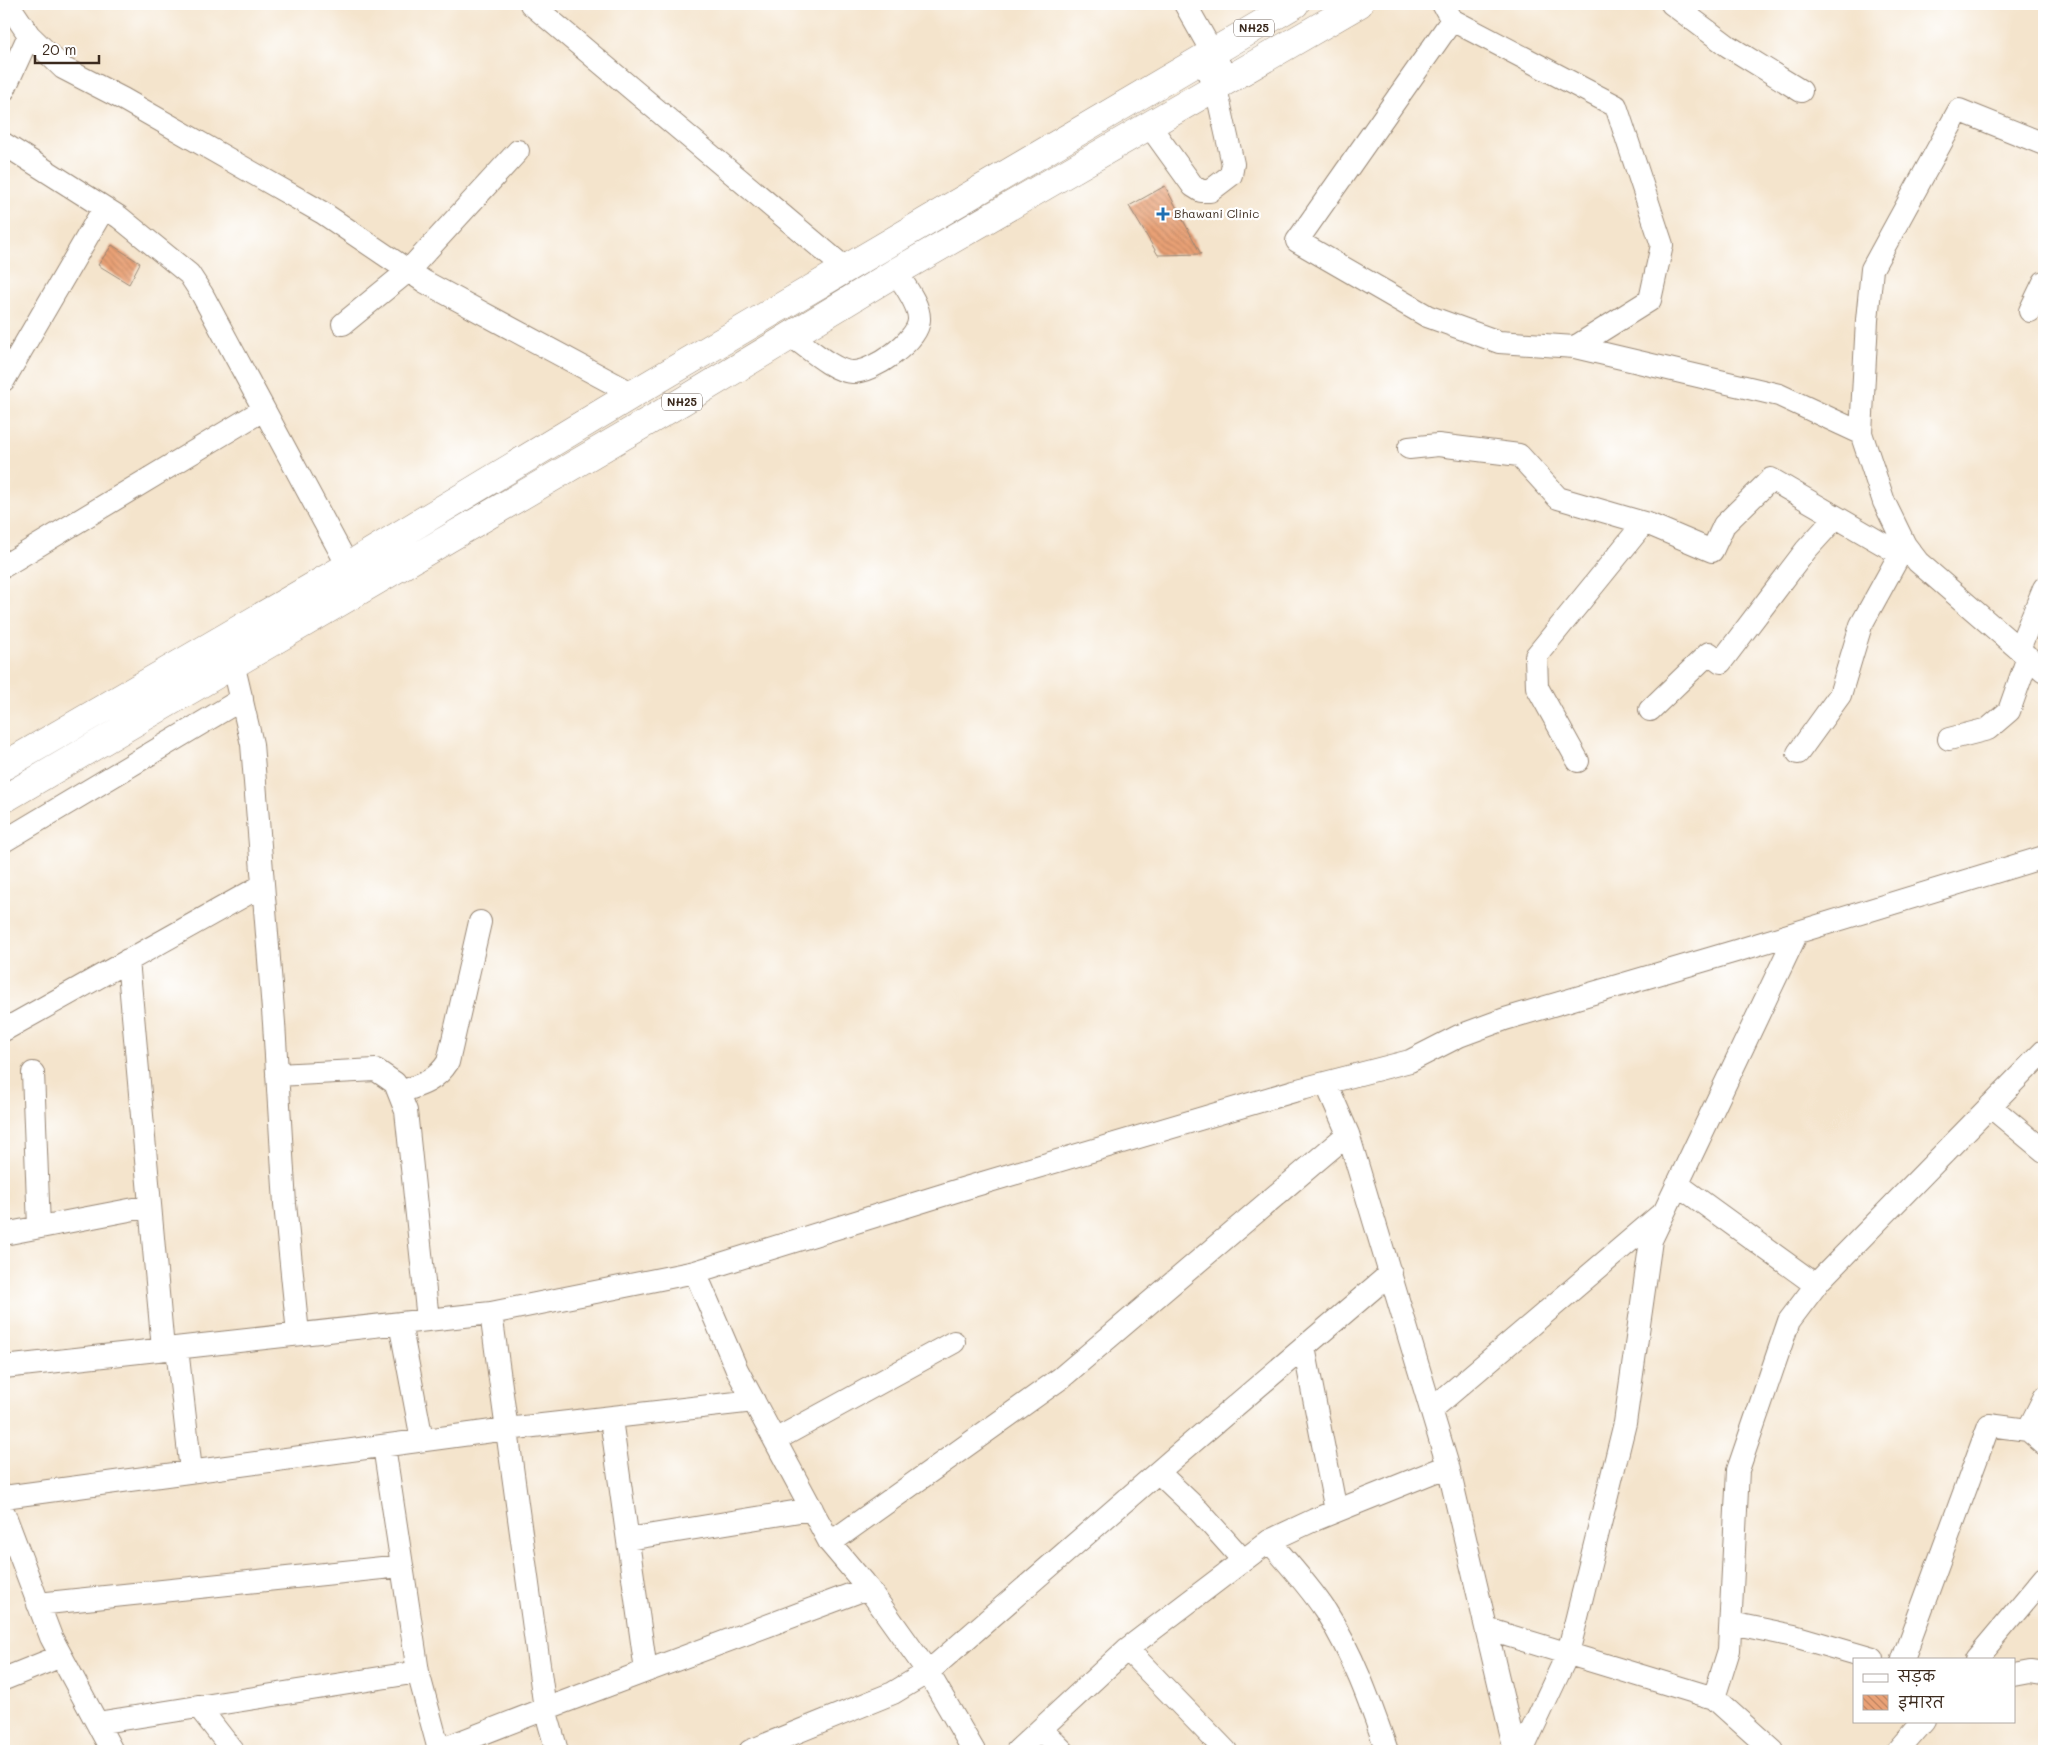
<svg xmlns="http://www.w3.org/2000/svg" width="2048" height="1755" viewBox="0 0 2048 1755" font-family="Mali,'Playpen Sans Deva',sans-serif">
	<defs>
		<pattern id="building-back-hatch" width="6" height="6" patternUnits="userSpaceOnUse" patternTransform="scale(1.25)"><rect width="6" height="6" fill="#e9a176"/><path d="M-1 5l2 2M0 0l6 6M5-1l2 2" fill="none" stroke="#be8360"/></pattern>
	</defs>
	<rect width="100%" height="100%" fill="#fff"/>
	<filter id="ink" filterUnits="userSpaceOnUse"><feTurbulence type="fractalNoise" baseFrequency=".02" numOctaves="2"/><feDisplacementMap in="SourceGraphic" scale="10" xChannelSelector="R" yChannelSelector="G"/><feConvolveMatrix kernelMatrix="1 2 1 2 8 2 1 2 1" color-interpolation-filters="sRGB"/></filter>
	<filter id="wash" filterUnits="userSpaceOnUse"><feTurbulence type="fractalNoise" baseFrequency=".0096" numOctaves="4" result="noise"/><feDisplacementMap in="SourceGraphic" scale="20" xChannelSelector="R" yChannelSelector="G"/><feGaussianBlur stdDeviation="1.12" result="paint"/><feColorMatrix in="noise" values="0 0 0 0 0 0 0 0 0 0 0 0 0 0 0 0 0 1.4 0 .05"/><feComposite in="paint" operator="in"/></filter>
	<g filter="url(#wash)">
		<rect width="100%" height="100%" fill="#f4e4cc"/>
		<g id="blocks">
			<path fill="url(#building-back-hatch)" d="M1165 186 1201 254 1158 255 1129 206Z
				M112 245 140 263 129 284 98 265Z"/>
		</g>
	</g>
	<g filter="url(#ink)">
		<use href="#blocks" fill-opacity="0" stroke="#988775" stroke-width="1"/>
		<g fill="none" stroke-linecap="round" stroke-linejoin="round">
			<defs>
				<path id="minor" d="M8 4 29 35 63 68 123 99 323 213 425 282 633 394
					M531 4 846 269
					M1185 4 1220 66
					M1443 4 1452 20 1616 106 1662 245 1650 300 1575 347 1499 342 1427 316 1297 241 1452 20
					M1672 4 1728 46 1801 91
					M4 90 29 35
					M1149 125 1193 186 1201 191H1210L1231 175 1233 164 1216 88 1201 59
					M4 144 119 217 189 274 202 294 348 566
					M2044 144 1959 110 1872 269 1867 320 1861 433 1884 502 1905 545 1918 562 2044 671
					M2030 311 2044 282
					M343 324 408 271 518 151
					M790 335C806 346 834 372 852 372 872 373 918 341 919 320 920 305 904 285 896 272
					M1575 347 1779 395 1861 433
					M4 380 104 208
					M1409 448 1438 445 1519 455 1558 498 1651 525 1712 551 1724 525 1771 479 1900 554
					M4 566 263 410
					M2019 649 2044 588
					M233 663 252 744 274 1023 285 1204 298 1334
					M1650 710 1709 653 1721 662 1806 550 1836 517
					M1949 739 1988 729 2009 711 2028 657
					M1798 753 1840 695 1861 625 1905 545
					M1578 761 1537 687 1536 656 1644 523
					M4 841 242 699
					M128 960 163 1349
					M4 1030 263 885
					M33 1073 39 1227
					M277 1075 376 1070 395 1083 406 1111 428 1320
					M1326 1083 1348 1134 1448 1466 1515 1751
					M400 1092C421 1085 436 1081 448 1062L480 922
					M1990 1106 2044 1151
					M1677 1184 1816 1285
					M4 1234 150 1206
					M695 1272 737 1370 830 1543
					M491 1313 545 1709 868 1588
					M400 1323 422 1440
					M1304 1347 1336 1511
					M177 1348 191 1471
					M4 1367 491 1313 695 1272 959 1190 1294 1091 1410 1061 1459 1036 1505 1019 1736 951 2044 857
					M1431 1410 1659 1216
					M611 1419 646 1671
					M2028 1430 2044 1398
					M775 1440 954 1342
					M384 1446 418 1672 439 1750
					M1158 1472 1199 1511 1243 1560
					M4 1497 507 1429 754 1401
					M4 1513 51 1637 112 1751
					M628 1539 812 1509
					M1269 1541C1288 1563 1309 1586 1325 1610 1353 1654 1370 1702 1387 1751
					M38 1604 401 1566
					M1731 1623 1794 1636 1873 1659
					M1487 1629 1714 1698 1773 1751
					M1127 1649 1226 1751
					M1903 1659 1989 1425 2028 1430 2044 1444
					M1976 1659 2044 1578
					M2014 1675 2030 1672 2044 1674
					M4 1679 61 1656
					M1714 1698 1729 1650 1738 1470 1789 1321 1820 1280 2044 1051
					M198 1706 233 1751
					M97 1723 418 1672
					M1041 1729 1063 1751
					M437 1751 545 1709 557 1751
					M750 1751 893 1693 928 1672 1173 1459 1391 1273
					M974 1751 928 1672 868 1588 830 1543 1061 1378 1348 1134
					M1017 1751 1127 1649 1269 1541 1314 1520 1448 1466
					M1522 1751 1568 1653 1577 1617 1625 1423 1651 1240 1797 933
					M1898 1751 1924 1721"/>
				<path id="highway" d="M4 766 348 566 633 394 1295 4
					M4 799 683 401 896 272 1359 4"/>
			</defs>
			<use href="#minor" stroke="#988775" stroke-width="24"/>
			<use href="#highway" stroke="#988775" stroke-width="29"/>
			<use href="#minor" stroke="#fff" stroke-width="22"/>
			<use href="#highway" stroke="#fff" stroke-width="28"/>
		</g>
	</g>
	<path fill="#1f6fb2" stroke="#fff" stroke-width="2" d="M1160.5 206.5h5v5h5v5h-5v5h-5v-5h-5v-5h5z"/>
	<g text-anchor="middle" stroke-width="4.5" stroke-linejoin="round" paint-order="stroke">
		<g fill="#fff" stroke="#766a62" stroke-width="1">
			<rect x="1234" y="19.5" width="40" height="17" rx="4"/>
			<rect x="662" y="393.5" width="40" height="17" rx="4"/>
		</g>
		<g font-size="11" font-weight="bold" fill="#3b2a1e">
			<text x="1254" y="32">NH25</text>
			<text x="682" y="406">NH25</text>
		</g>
		<g font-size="12" fill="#3b2a1e" stroke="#fff" text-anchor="start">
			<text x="1174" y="218">Bhawani Clinic</text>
		</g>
	</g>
	<rect width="2048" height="1755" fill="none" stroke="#fff" stroke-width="20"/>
	<rect x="1853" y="1658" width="162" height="65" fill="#ffffff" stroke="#b1aaa5"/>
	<rect x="1863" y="1674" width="25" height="8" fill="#ffffff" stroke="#b1aaa5"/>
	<text x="1898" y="1682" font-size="15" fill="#3b2a1e">सड़क</text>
	<rect x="1863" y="1695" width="25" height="15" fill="url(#building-back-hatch)" stroke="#b1aaa5"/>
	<text x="1898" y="1708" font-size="15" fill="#3b2a1e">इमारत</text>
	<path d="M35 55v8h64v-8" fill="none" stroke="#3b2a1e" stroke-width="2.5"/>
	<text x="42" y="55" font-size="15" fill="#3b2a1e" stroke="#ffffff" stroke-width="4" paint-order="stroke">20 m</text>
</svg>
